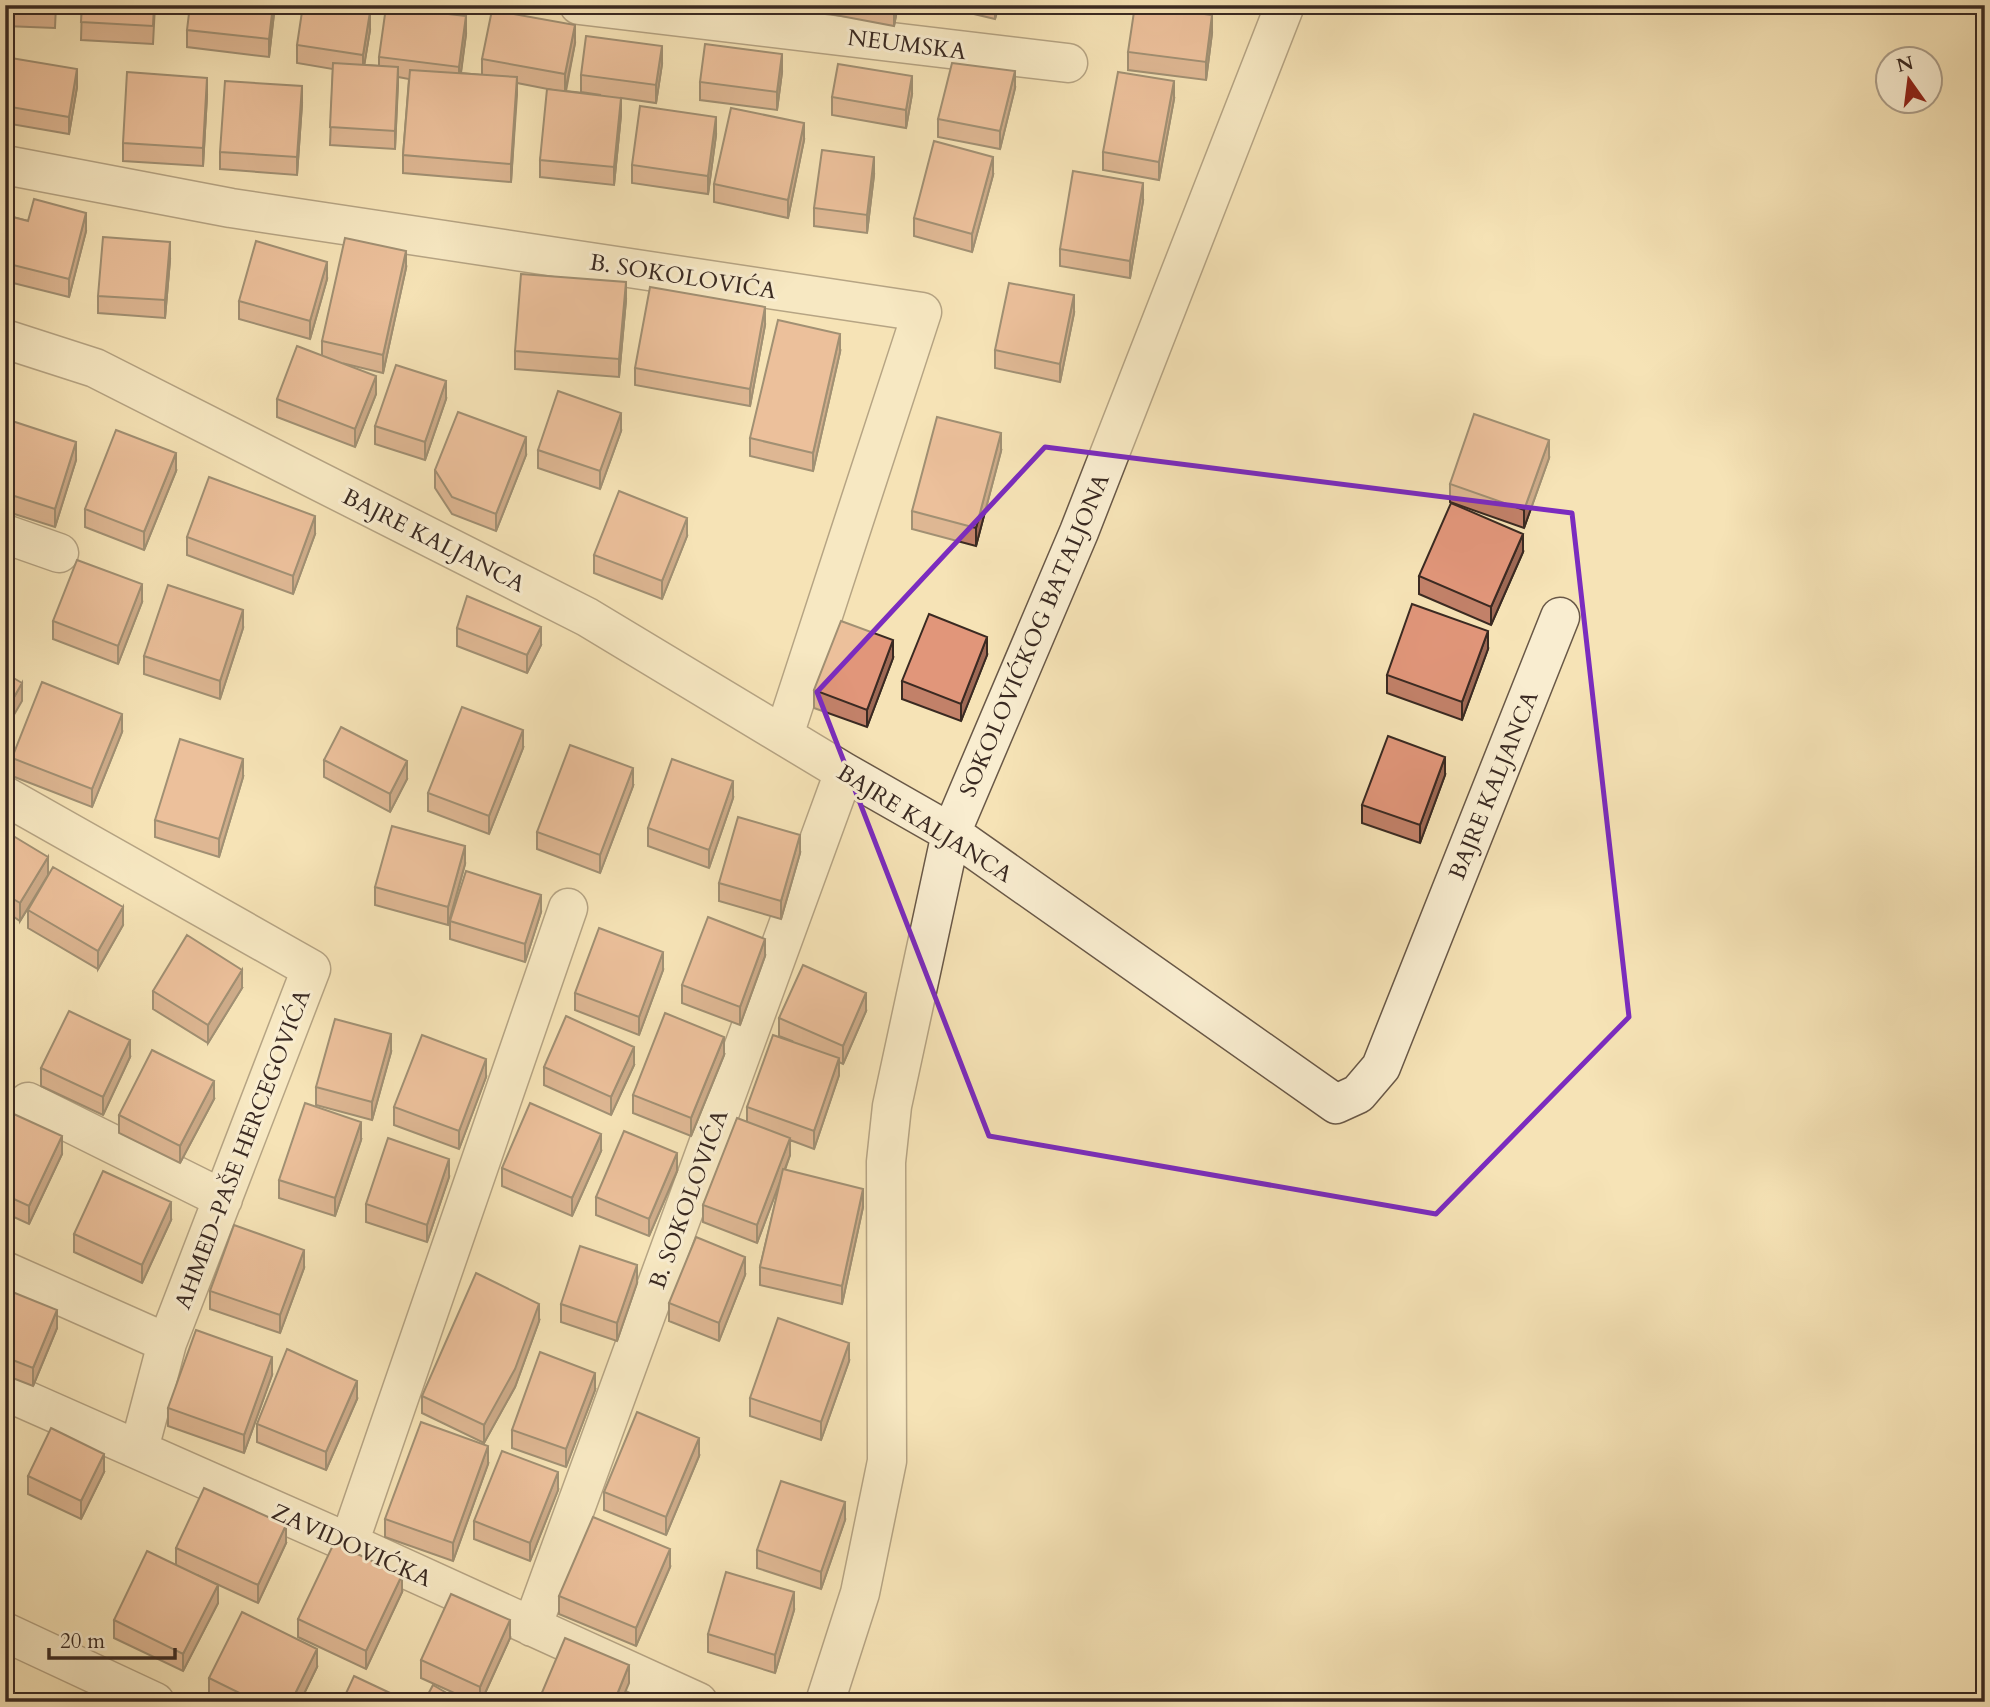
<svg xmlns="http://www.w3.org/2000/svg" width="1990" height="1707" viewBox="0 0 1990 1707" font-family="Cardo,serif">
	<rect width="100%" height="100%" fill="#f6e3b6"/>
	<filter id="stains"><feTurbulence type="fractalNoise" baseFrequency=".00286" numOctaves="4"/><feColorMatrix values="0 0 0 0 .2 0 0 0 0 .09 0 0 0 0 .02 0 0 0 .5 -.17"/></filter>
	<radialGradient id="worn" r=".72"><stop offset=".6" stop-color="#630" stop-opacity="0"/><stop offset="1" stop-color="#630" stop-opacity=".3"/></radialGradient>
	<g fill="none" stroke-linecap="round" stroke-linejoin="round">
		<defs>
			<path id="street" d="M579 5 1068 63
				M5 165 231 208 922 312 784 735
				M5 339 95 368 587 617 844 772 951 833 1336 1104 1358 1094 1381 1067 1560 617
				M5 534 59 553
				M5 796 311 969 167 1343 139 1449
				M28 1102 223 1199
				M5 1271 167 1343
				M5 1391 349 1543 698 1702
				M349 1543 568 908
				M532 1627 844 772
				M5 1632 155 1702
				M825 1702 860 1593 887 1461 886 1162 892 1106 951 833 1079 532 1285 5"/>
		</defs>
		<use href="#street" stroke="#695847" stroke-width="41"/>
		<use href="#street" stroke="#f9edd0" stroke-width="38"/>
	</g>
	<path fill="#c28169" stroke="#3a2a22" stroke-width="2" d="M5 5H56L55 28 5 26Z
		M82 5H155L153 44 81 40Z
		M275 5 269 57 187 47V30Z
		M814 5H898L894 26 814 11Z
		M936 5H999L995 19Z
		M1057 5H1083L1082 10Z
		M370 30 364 65 379 66V57L466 34 461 73 482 75V59L575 43 566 91 601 95 581 92V75L662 64 656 103 621 98V115L614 185 540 177V160L558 91 517 83 511 182 403 173V155L409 79 398 77 395 149 330 145 333 69 297 63V45Z
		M1212 33 1206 80 1128 70V52Z
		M5 57 77 87 69 134 5 123Z
		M782 72 777 110 700 100V82Z
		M1015 88 1000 149 938 137V119Z
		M912 94 906 128 832 115V97Z
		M207 96 203 166 123 161V143Z
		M1174 99 1159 180 1103 170V152Z
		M302 104 297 175 220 169V152Z
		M716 135 708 194 632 183V165Z
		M804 140 788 218 714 202V184Z
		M874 175 867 233 814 226V208Z
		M993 175 972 252 914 236V218Z
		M1143 201 1130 278 1060 266V249Z
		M5 215 28 221 86 231 69 297 5 281Z
		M170 260 165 318 98 313V296Z
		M406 268 383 373 346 364 376 394 355 447 277 417V399L322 355V341Z
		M327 279 310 339 239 319V301Z
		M626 300 619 377 515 369V351Z
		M1074 313 1060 382 995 368V350Z
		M765 325 750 406 635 385V368Z
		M840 352 813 471 750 456V438Z
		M446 399 425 460 375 444V426Z
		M5 422 76 460 55 527 5 511Z
		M621 431 600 489 538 468V450Z
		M1001 451 976 546 912 529V511Z
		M526 455 496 531 452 514 435 488V470Z
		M1549 458 1524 528 1450 502V484Z
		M176 471 144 550 85 527V509Z
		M315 534 293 594 187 555V537Z
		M687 536 662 599 594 573V555Z
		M1523 552 1491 625 1419 594V576Z
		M142 602 118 664 53 639V621Z
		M243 628 220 699 144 674V656Z
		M457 628 541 645 527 673 457 646Z
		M1488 649 1462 720 1387 693V675Z
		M987 655 961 721 902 699V681Z
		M893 658 867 727 814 708V690Z
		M122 732 92 807 12 776V758Z
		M523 748 489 834 428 811V793Z
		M324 760 407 779 390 812 324 777Z
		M1445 775 1420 843 1362 823V805Z
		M243 777 219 857 155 837V820Z
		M633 786 600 873 537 849V832Z
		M733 798 709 868 648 846V828Z
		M5 831 48 874 123 925 98 969 28 928V910L46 879 20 921 5 911Z
		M800 853 781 919 719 901V883Z
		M465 864 448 925 375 905V887Z
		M541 912 525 962 450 939V921Z
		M765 956 740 1025 682 1003V985Z
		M663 970 639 1035 575 1010V993Z
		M242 988 208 1043 153 1009V991Z
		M866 1011 843 1064 839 1062V1075L814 1149 790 1140V1155L785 1170 863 1207 842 1304 760 1285V1267L781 1179 757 1243 703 1222V1205L747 1122V1107L792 1041 779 1036V1018Z
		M391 1052 372 1120 316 1105V1087Z
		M724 1055 691 1136 633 1113V1095Z
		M130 1057 103 1115 41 1086V1068Z
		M634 1065 611 1115 544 1085V1067Z
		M486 1077 459 1149 394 1125V1107Z
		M214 1099 180 1163 119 1133V1115Z
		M5 1110 62 1154 29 1224 5 1213Z
		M361 1140 335 1216 279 1198V1180Z
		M601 1151 572 1216 502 1186V1168Z
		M677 1171 649 1236 596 1215V1197Z
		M449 1177 427 1242 366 1222V1204Z
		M171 1220 142 1283 74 1252V1234Z
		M304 1268 280 1333 210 1309V1291Z
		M745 1275 719 1341 669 1321V1303Z
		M637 1283 617 1341 561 1322V1304Z
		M5 1289 57 1328 33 1386 5 1375Z
		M539 1321 515 1387 484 1443 422 1413V1396Z
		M849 1361 821 1440 750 1416V1398Z
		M272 1375 244 1453 168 1426V1408Z
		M595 1390 566 1467 512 1448V1430Z
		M357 1399 326 1470 257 1442V1424Z
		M699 1456 666 1535 604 1510V1492Z
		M488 1464 453 1561 385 1537V1519Z
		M104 1472 81 1519 28 1494V1476Z
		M558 1490 530 1561 474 1539V1521Z
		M845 1520 821 1589 757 1568V1550Z
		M286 1543 258 1603 197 1575 218 1603 183 1671 114 1638V1620L176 1565V1548Z
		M670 1567 636 1646 559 1614V1596Z
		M402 1592 366 1669 298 1637V1619Z
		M794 1610 775 1673 708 1652V1634Z
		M510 1638 481 1702H474L421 1678V1660Z
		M317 1667 300 1702H222L209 1696V1678Z"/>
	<path fill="#9e6955" stroke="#3a2a22" stroke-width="2" d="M273 5H275L269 57V39Z
		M894 5H898L894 26Z
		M995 5H999L995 19Z
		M370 12V30L363 73V55Z
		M1212 15V33L1206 80V62Z
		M466 16V34L459 85V67Z
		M575 25V43L565 92V74Z
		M662 46V64L656 103V85Z
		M782 54V72L777 110V92Z
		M398 67V85L395 149V131Z
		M77 69V87L69 134V117Z
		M1015 71V88L1000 149V131Z
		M912 76V94L906 128V110Z
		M517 77V95L511 182V164Z
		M207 78V96L203 166V148Z
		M1174 81V99L1159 180V162Z
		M302 86V104L297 175V157Z
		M621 98V115L614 185V167Z
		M716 117V135L708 194V176Z
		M804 123V140L788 218V200Z
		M874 157V175L867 233V215Z
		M993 157V175L972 252V234Z
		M1143 183V201L1130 278V261Z
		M86 213V231L69 297V279Z
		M170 242V260L165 318V300Z
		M406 251V268L383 373V355Z
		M327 262V279L310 339V321Z
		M626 282V300L619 377V359Z
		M1074 295V313L1060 382V364Z
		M765 307V325L750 406V389Z
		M840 334V352L813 471V453Z
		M376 376V394L355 447V429Z
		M446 381V399L425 460V442Z
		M621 413V431L600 489V471Z
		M1001 433V451L976 546V528Z
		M526 437V455L496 531V514Z
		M1549 440V458L1524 528V510Z
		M76 442V460L55 527V509Z
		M176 453V471L144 550V532Z
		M315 516V534L293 594V576Z
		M687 518V536L662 599V581Z
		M1523 534V552L1491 625V607Z
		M142 584V602L118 664V646Z
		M243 610V628L220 699V681Z
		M541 627V645L527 673V655Z
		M1488 631V649L1462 720V702Z
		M987 637V655L961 721V704Z
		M893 640V658L867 727V710Z
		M22 683V701L5 730V713Z
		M122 714V732L92 807V789Z
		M523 730V748L489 834V816Z
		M1445 757V775L1420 843V825Z
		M243 759V777L219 857V839Z
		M407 761V779L390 812V794Z
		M633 768V786L600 873V855Z
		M733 781V798L709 868V850Z
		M800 835V853L781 919V901Z
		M465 846V864L448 925V907Z
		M48 857V875L20 921V903Z
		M541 895V912L525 962V944Z
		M123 907V925L98 969V951Z
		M765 939V956L740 1025V1007Z
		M663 952V970L639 1035V1017Z
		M242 970V988L208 1043V1025Z
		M12 980V998L5 1013V995Z
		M866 993V1011L843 1064V1046Z
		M391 1034V1052L372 1120V1102Z
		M724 1037V1055L691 1136V1118Z
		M130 1040V1057L103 1115V1097Z
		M634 1047V1065L611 1115V1097Z
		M839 1058V1075L814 1149V1131Z
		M486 1059V1077L459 1149V1131Z
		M214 1081V1099L180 1163V1146Z
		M361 1122V1140L335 1216V1198Z
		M601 1134V1151L572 1216V1198Z
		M62 1136V1154L29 1224V1206Z
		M790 1138V1155L757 1243V1225Z
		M677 1153V1171L649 1236V1219Z
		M449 1159V1177L427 1242V1225Z
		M863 1189V1207L842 1304V1286Z
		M171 1202V1220L142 1283V1265Z
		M304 1250V1268L280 1333V1315Z
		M745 1257V1275L719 1341V1323Z
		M637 1265V1283L617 1341V1323Z
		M539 1304V1321L515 1387 484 1443V1425Z
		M57 1310V1328L33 1386V1368Z
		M849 1343V1361L821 1440V1422Z
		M272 1357V1375L244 1453V1435Z
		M595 1373V1390L566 1467V1449Z
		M357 1381V1399L326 1470V1452Z
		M11 1399V1417L5 1431V1413Z
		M699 1438V1456L666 1535V1517Z
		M488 1446V1464L453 1561V1543Z
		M104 1454V1472L81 1519V1501Z
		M558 1472V1490L530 1561V1543Z
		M845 1502V1520L821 1589V1572Z
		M9 1507V1525L5 1534V1516Z
		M286 1525V1543L258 1603V1585Z
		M670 1549V1567L636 1646V1628Z
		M402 1575V1592L366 1669V1651Z
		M218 1585V1603L183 1671V1654Z
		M794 1592V1610L775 1673V1655Z
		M510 1620V1638L481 1702H480V1687Z
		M317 1649V1667L300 1702H291Z
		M629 1665V1683L621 1702H614Z"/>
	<path fill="#e1967a" stroke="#3a2a22" stroke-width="2" d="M5 5H55V10L5 8Z
		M82 5H154L153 26 81 22Z
		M190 5H273L269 39 187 30Z
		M303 5H325L370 12 363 55 297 45Z
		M879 5H894V8Z
		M1135 5 1212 15 1206 62 1128 52Z
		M386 7 466 16 459 67 379 57Z
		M492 10 575 25 565 74 482 59Z
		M586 36 662 46 656 85 581 75Z
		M705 44 782 54 777 92 700 82Z
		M5 57 77 69 69 117 5 106Z
		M333 63 398 67 395 131 330 127Z
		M952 63 1015 71 1000 131 938 119Z
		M838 64 912 76 906 110 832 97Z
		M410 70 517 77 511 164 403 155Z
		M127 72 207 78 203 148 123 143Z
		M1118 72 1174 81 1159 162 1103 152Z
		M225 81 302 86 297 157 220 152Z
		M547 89 621 98 614 167 540 160Z
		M640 106 716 117 708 176 632 165Z
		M731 108 804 123 788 200 714 184Z
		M934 141 993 157 972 234 914 218Z
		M822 150 874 157 867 215 814 208Z
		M1073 171 1143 183 1130 261 1060 249Z
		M34 199 86 213 69 279 5 263V215L28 221Z
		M103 237 170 242 165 300 98 296Z
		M345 238 406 251 383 355 322 341Z
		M256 241 327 262 310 321 239 301Z
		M521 274 626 282 619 359 515 351Z
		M1009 283 1074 295 1060 364 995 350Z
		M650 287 765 307 750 389 635 368Z
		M778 320 840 334 813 453 750 438Z
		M297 346 376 376 355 429 277 399Z
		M396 365 446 381 425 442 375 426Z
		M558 391 621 413 600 471 538 450Z
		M458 412 526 437 496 514 452 497 435 470Z
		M1474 414 1549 440 1524 510 1450 484Z
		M937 417 1001 433 976 528 912 511Z
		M6 419 76 442 55 509 5 493Z
		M116 430 176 453 144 532 85 509Z
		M209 477 315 516 293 576 187 537Z
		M619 491 687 518 662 581 594 555Z
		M1451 503 1523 534 1491 607 1419 576Z
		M77 560 142 584 118 646 53 621Z
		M168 585 243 610 220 681 144 656Z
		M467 596 541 627 527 655 457 628Z
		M1412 604 1488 631 1462 702 1387 675Z
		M929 614 987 637 961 704 902 681Z
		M841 621 893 640 867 710 814 690Z
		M5 673 22 683 5 713Z
		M42 682 122 714 92 789 12 758Z
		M462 707 523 730 489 816 428 793Z
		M341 727 407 761 390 794 324 760Z
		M1388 736 1445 757 1420 825 1362 805Z
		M180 739 243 759 219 839 155 820Z
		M570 745 633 768 600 855 537 832Z
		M672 759 733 781 709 850 648 828Z
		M738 817 800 835 781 901 719 883Z
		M392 826 465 846 448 907 375 887Z
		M5 831 48 857 20 903 5 894Z
		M53 867 123 907 98 951 28 910Z
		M466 871 541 895 525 944 450 921Z
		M708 917 765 939 740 1007 682 985Z
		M599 928 663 952 639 1017 575 993Z
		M187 935 242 970 208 1025 153 991Z
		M803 965 866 993 843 1046 779 1018Z
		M5 977 12 980 5 995Z
		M69 1011 130 1040 103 1097 41 1068Z
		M665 1013 724 1037 691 1118 633 1095Z
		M566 1016 634 1047 611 1097 544 1067Z
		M335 1019 391 1034 372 1102 316 1087Z
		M422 1035 486 1059 459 1131 394 1107Z
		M773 1035 839 1058 814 1131 747 1107Z
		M152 1050 214 1081 180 1146 119 1115Z
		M305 1103 361 1122 335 1198 279 1180Z
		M530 1103 601 1134 572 1198 502 1168Z
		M5 1110 62 1136 29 1206 5 1195Z
		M737 1118 790 1138 757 1225 703 1205Z
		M624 1131 677 1153 649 1219 596 1197Z
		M388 1138 449 1159 427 1225 366 1204Z
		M783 1169 863 1189 842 1286 760 1267Z
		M103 1171 171 1202 142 1265 74 1234Z
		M234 1225 304 1250 280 1315 210 1291Z
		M696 1237 745 1257 719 1323 669 1303Z
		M580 1246 637 1265 617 1323 561 1304Z
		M476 1273 539 1304 515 1369 484 1425 422 1396Z
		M5 1289 57 1310 33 1368 5 1357Z
		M778 1318 849 1343 821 1422 750 1398Z
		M196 1330 272 1357 244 1435 168 1408Z
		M287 1349 357 1381 326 1452 257 1424Z
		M540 1352 595 1373 566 1449 512 1430Z
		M5 1397 11 1399 5 1413Z
		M637 1412 699 1438 666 1517 604 1492Z
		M421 1422 488 1446 453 1543 385 1519Z
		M51 1428 104 1454 81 1501 28 1476Z
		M502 1451 558 1472 530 1543 474 1521Z
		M781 1481 845 1502 821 1572 757 1550Z
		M204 1488 286 1525 258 1585 176 1548Z
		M5 1505 9 1507 5 1516Z
		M593 1517 670 1549 636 1628 559 1596Z
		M334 1543 402 1575 366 1651 298 1619Z
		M147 1551 218 1585 183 1654 114 1620Z
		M726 1572 794 1592 775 1655 708 1634Z
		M451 1594 510 1620 480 1687 421 1660Z
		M242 1612 317 1649 291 1702H258L209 1678Z
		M565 1638 629 1665 614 1702H538Z
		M354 1676 407 1701V1702H342Z
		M433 1685 462 1702H424Z
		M695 1699 705 1702H694Z"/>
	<path d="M0 0H1990V1707H0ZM1045 447 1572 513 1629 1017 1436 1214 989 1136 817 692Z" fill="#f6e3b6" fill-opacity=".55" fill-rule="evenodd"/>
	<path fill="none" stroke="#7b2cbf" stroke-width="5" stroke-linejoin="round" d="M1045 447 1572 513 1629 1017 1436 1214 989 1136 817 692Z"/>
	<g text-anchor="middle" stroke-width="6" stroke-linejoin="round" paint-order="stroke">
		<g font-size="23" fill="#3a2a22" stroke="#f9edd0">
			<text transform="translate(907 44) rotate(7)" y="8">NEUMSKA</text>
			<text transform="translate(683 276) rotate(9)" y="8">B. SOKOLOVIĆA</text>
			<text transform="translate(434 540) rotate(27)" y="8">BAJRE KALJANCA</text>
			<text transform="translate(1034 635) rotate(-67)" y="8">SOKOLOVIĆKOG BATALJONA</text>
			<text transform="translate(1493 785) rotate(-68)" y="8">BAJRE KALJANCA</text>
			<text transform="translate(925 823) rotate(32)" y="8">BAJRE KALJANCA</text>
			<text transform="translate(242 1149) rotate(-69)" y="8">AHMED-PAŠE HERCEGOVIĆA</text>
			<text transform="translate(688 1199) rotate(-70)" y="8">B. SOKOLOVIĆA</text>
			<text transform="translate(352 1545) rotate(24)" y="8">ZAVIDOVIĆKA</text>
		</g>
	</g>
	<rect width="1990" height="1707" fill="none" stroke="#f6e3b6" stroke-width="28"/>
	<rect x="7" y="7" width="1976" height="1693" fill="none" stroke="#3a2a22" stroke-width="3.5"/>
	<rect x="14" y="14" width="1962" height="1679" fill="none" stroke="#3a2a22" stroke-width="2"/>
	<g transform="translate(1909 80) rotate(346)"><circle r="33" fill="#f9edd0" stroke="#ad9f8a" stroke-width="2"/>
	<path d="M0-5L12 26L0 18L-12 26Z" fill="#8f2418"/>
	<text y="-10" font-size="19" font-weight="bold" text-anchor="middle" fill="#3a2a22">N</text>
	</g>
	<path d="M49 1648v10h126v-10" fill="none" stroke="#3a2a22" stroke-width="3.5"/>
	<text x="60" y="1648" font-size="21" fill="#3a2a22" stroke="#f9edd0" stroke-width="5" paint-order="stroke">20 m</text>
	<rect width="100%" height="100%" filter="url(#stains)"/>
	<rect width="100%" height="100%" fill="url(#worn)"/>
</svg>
